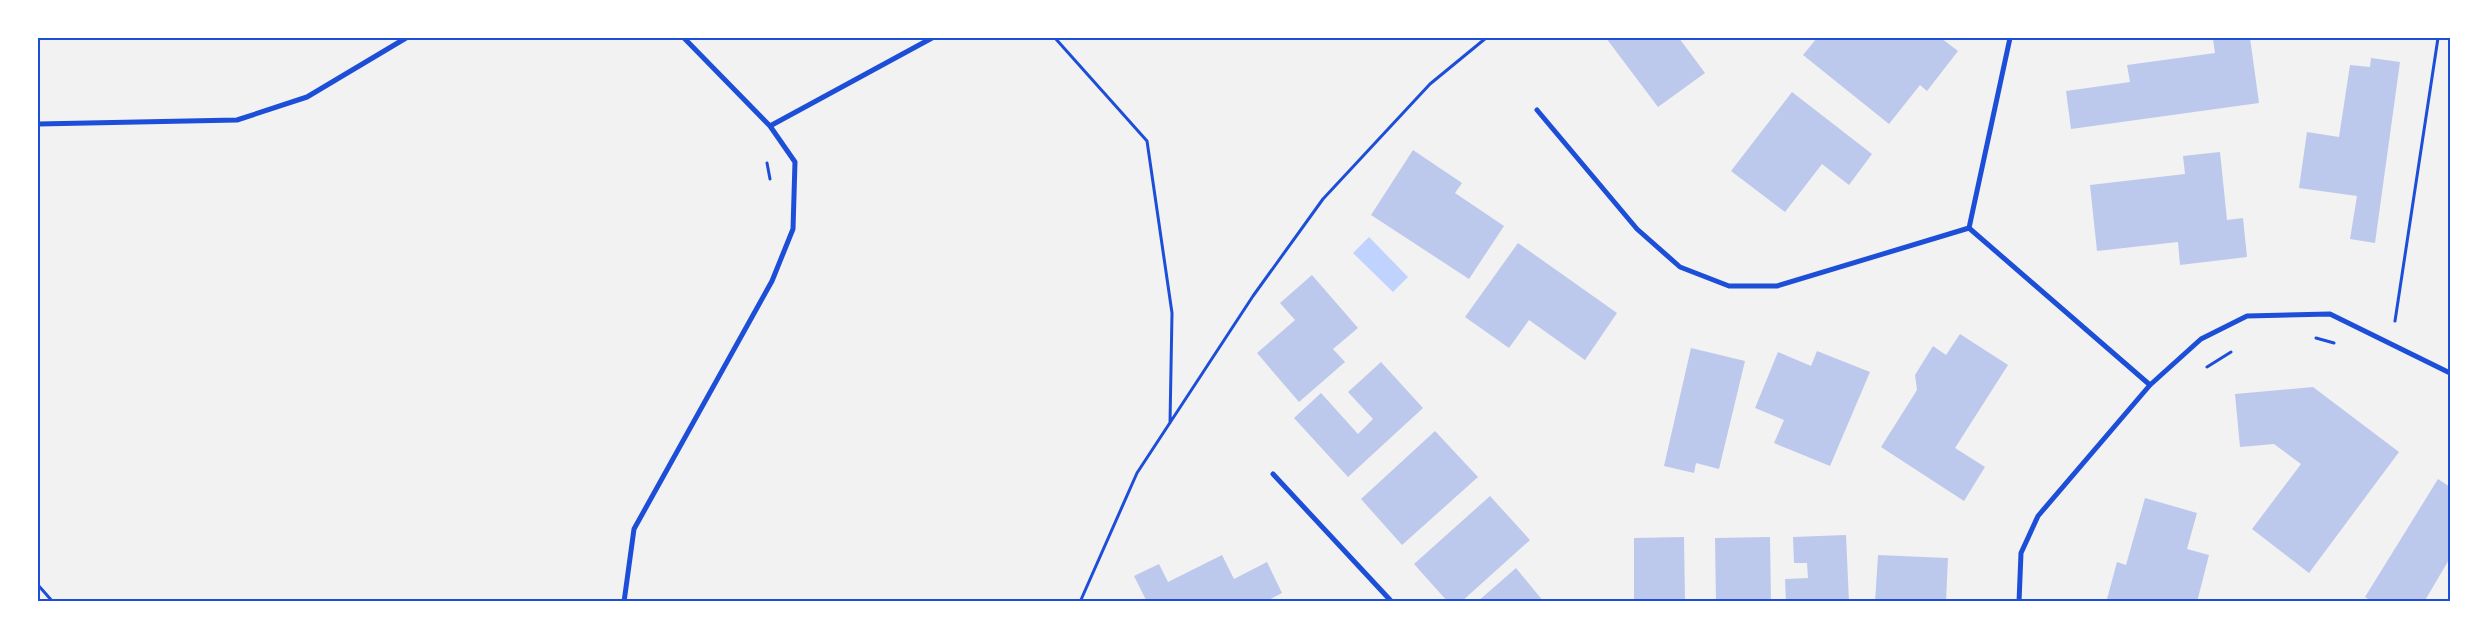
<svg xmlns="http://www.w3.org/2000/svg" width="2488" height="639" viewBox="0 0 2488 639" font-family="'Varela Round',sans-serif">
	<rect width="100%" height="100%" fill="#f2f2f2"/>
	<path fill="#bfd3fe" d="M1369 237 1408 277 1393 292 1353 253Z"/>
	<path fill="#bdc9ec" d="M1606 38H1679L1705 73 1658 107Z
		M1817 38H1853L1857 40 1859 38H1941L1958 51 1927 91 1920 85 1889 124 1803 55Z
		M2226 38H2250L2259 103 2071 129 2066 91 2130 82 2127 65 2215 53 2213 39Z
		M2371 58 2400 62 2375 243 2350 239 2357 196 2299 188 2307 132 2339 137 2350 65 2370 67Z
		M1792 92 1872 154 1849 185 1822 164 1785 212 1731 171Z
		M1413 150 1462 183 1455 193 1504 226 1469 279 1371 215Z
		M2220 152 2227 220 2243 218 2247 257 2180 265 2178 242 2097 251 2090 185 2185 174 2183 156Z
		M1518 243 1617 313 1585 360 1529 320 1509 348 1465 317Z
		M1312 275 1358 328 1333 349 1345 362 1299 402 1257 353 1295 320 1280 303Z
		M1960 334 2008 365 1955 448 1985 467 1964 501 1881 447 1917 390 1915 375 1933 346 1946 355Z
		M1691 348 1745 361 1719 469 1696 463 1694 473 1664 466Z
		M1817 351 1870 372 1830 466 1774 443 1784 420 1755 408 1778 352 1811 366Z
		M1381 362 1423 408 1348 477 1294 418 1321 393 1358 434 1373 419 1348 392Z
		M2313 387 2399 452 2309 573 2252 529 2301 464 2274 444 2240 447 2235 394Z
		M1435 431 1478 477 1402 545 1361 499Z
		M2438 479 2450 487V558L2424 602H2373L2365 597Z
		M1490 496 1530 540 1461 602H1448L1414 564Z
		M2145 498 2197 513 2187 549 2209 555 2197 602H2115L2107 599 2117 562 2126 565Z
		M1846 535 1849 602H1786L1785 579 1808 578 1807 563H1794L1793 537Z
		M1684 537 1685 602H1634V538Z
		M1770 537 1771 602H1716L1715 538Z
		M1222 555 1234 579 1267 562 1282 593 1265 602H1243L1242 599 1237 602H1147L1134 576 1159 564 1168 582Z
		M1878 555 1948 558 1946 602H1875Z
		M1516 568 1544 602H1477Z"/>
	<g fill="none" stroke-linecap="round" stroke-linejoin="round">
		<path stroke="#1d4ed8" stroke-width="3" d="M1055 38 1147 141 1172 313 1170 423
			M767 163 770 179
			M2395 321 2438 38
			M2316 338 2334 343
			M2207 367 2231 352
			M38 585 53 602
			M1080 602 1137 473 1253 296 1323 199 1430 84 1486 38"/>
		<path stroke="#1d4ed8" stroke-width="5" d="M1537 110 1637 229 1680 267 1729 286H1777L1969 228 2150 385
			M38 124 237 120 307 97 406 38
			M770 126 932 38
			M1969 228 2010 38
			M1273 474 1392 602
			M624 602 634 529 772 281 793 229 795 162 770 126 684 38
			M2019 602 2021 553 2038 516 2150 385 2201 339 2247 316 2330 314 2450 373"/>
	</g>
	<rect width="2488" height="639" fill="none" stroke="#ffffff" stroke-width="78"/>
	<rect x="39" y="39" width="2410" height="561" fill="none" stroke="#1d4ed8" stroke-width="2"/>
</svg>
